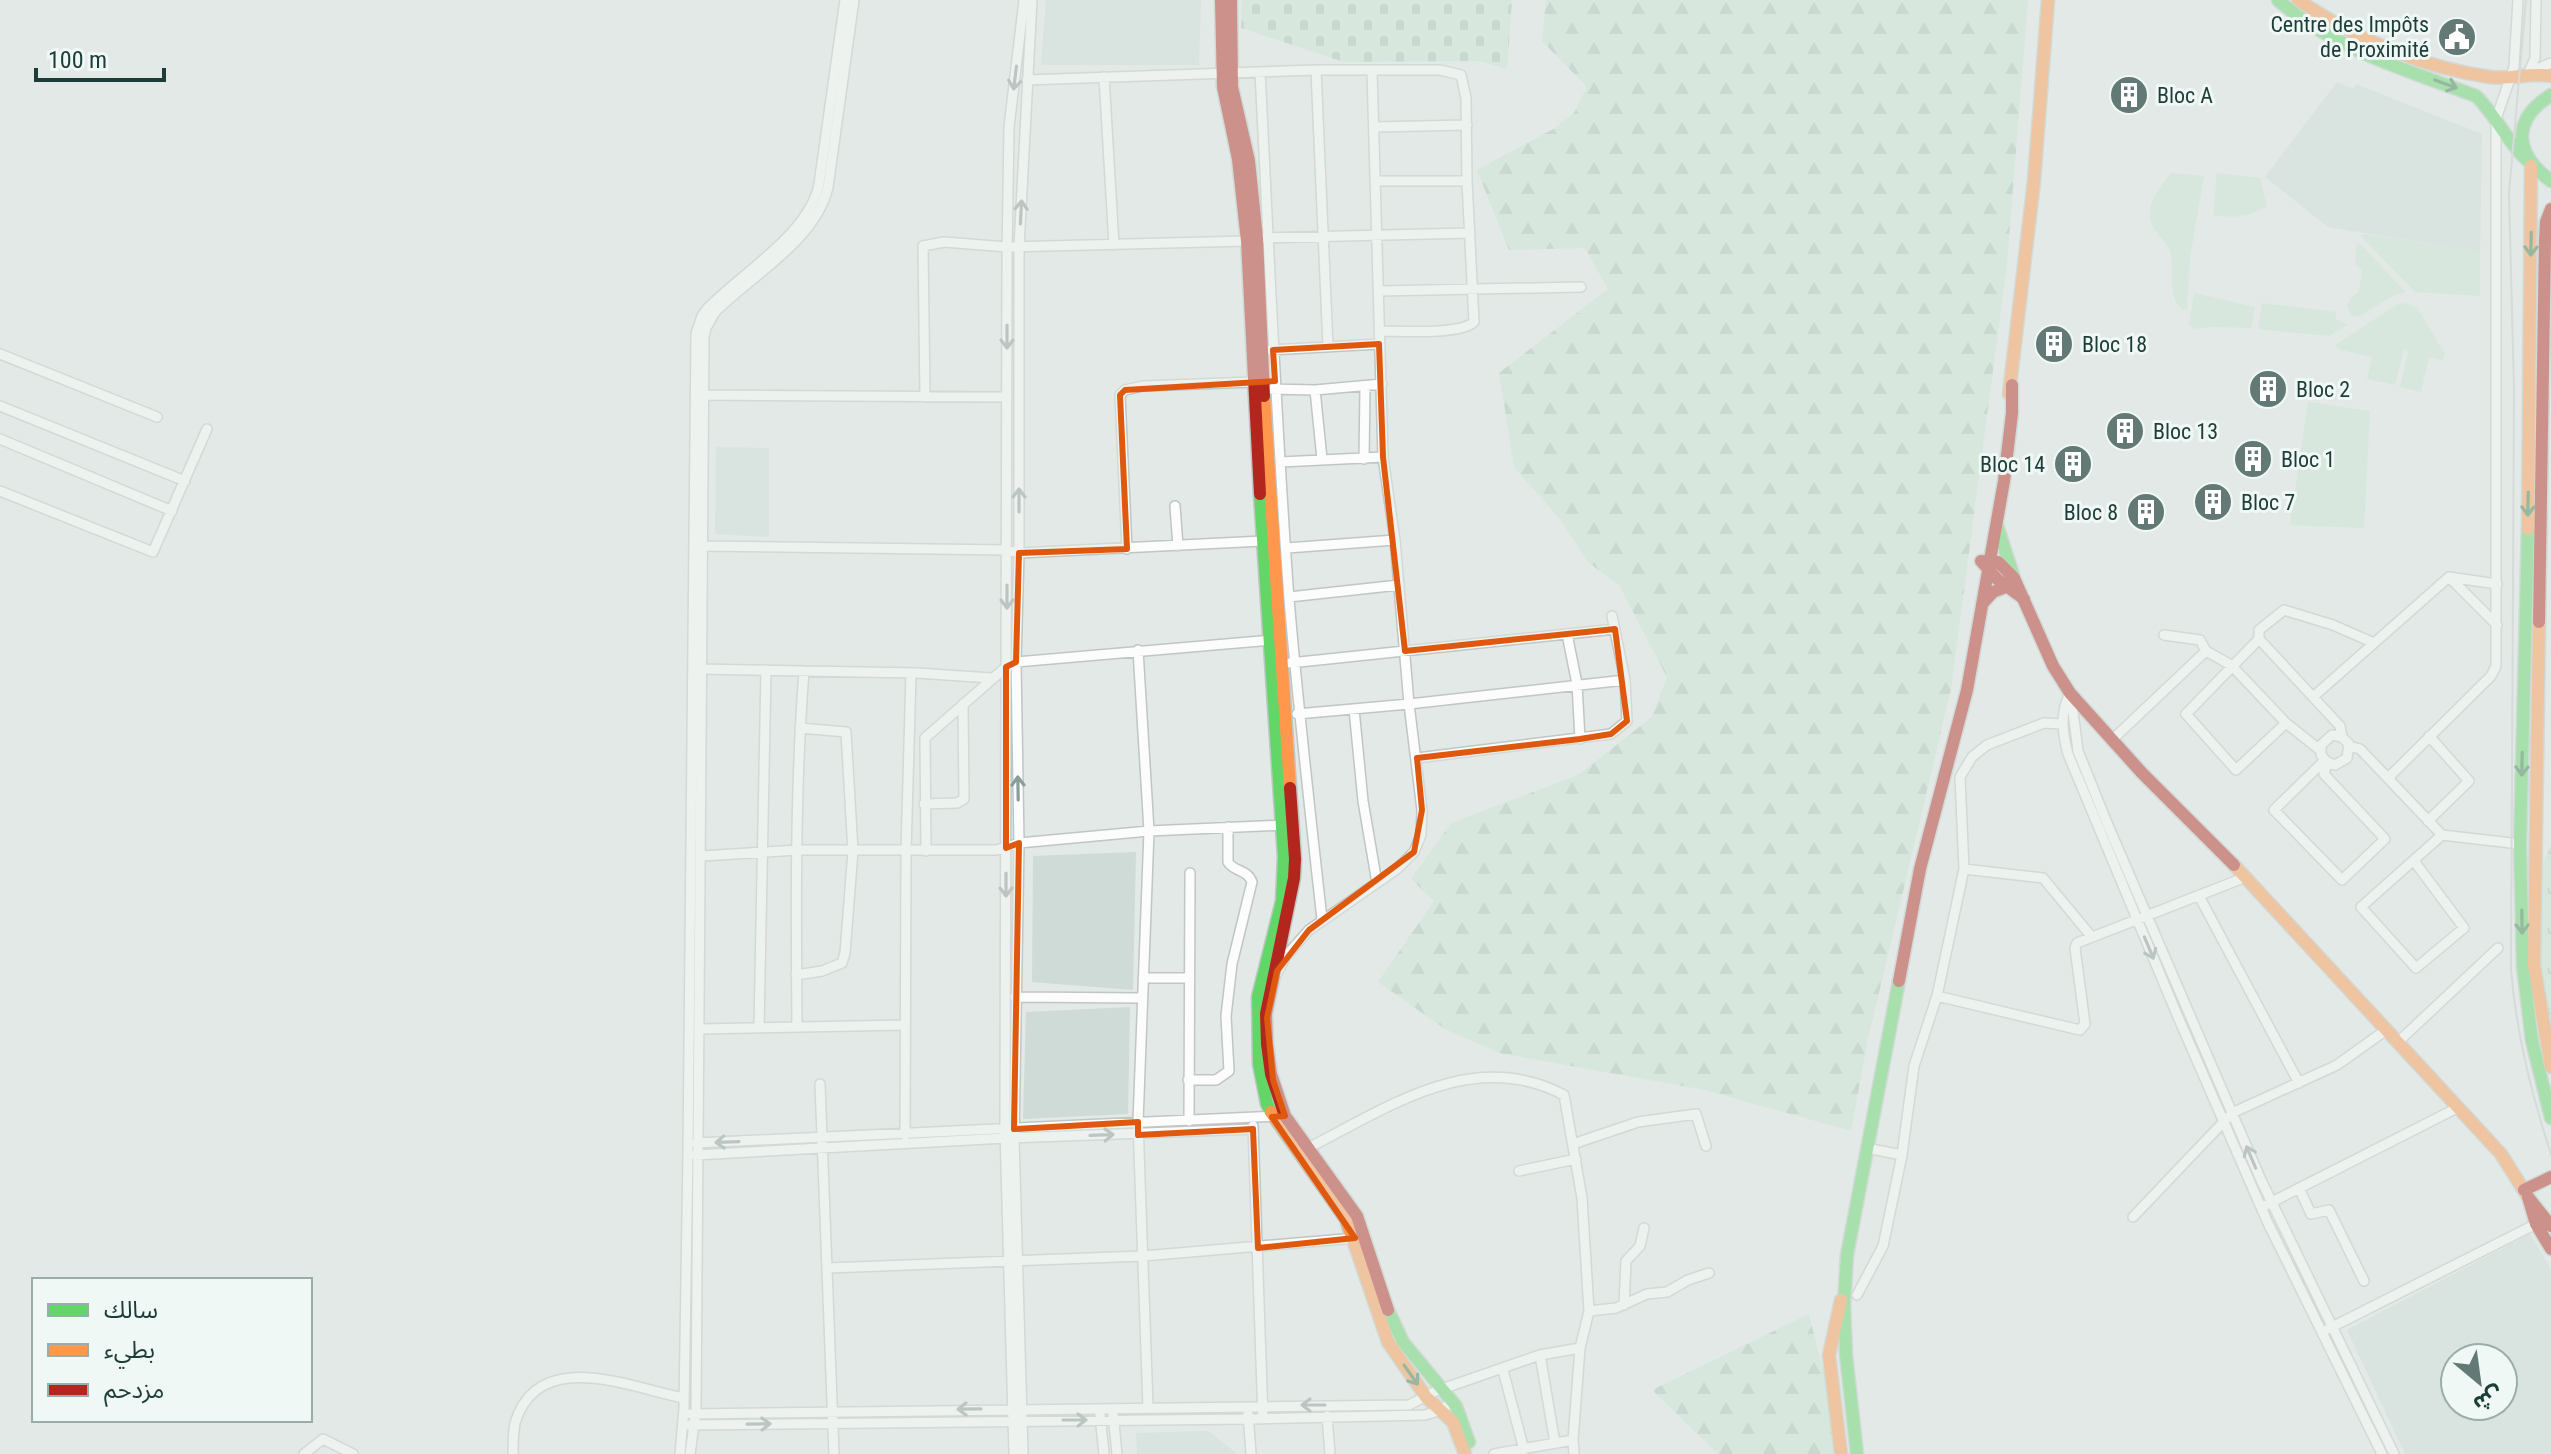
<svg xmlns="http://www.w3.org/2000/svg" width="2551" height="1454" viewBox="0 0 2551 1454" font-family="'Roboto Condensed','Noto Sans Arabic',sans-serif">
	<defs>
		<pattern id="grass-tufts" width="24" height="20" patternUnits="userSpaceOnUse" patternTransform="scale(2)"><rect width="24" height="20" fill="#c9e4d4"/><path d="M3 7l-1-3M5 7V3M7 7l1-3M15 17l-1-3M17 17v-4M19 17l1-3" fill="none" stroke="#acc4b7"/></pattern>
		<pattern id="forest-firs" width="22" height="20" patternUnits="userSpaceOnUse" patternTransform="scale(2)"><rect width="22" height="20" fill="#c9e4d4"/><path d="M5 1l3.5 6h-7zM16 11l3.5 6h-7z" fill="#acc4b7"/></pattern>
		<pattern id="cemetery-stones" width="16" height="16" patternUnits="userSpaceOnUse" patternTransform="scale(2)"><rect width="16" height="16" fill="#c9e4d4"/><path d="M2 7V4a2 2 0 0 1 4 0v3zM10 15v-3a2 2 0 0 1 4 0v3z" fill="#acc4b7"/></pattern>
	</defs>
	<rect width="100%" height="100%" fill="#e2e9e6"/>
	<path fill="#cfdbd7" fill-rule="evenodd" d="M1046 0H1201L1199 65H1041Z
		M2337 82 2354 89 2356 84 2482 134 2480 252 2328 227 2265 177Z
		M716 447 769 448V537L715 534Z
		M1136 852 1133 990 1032 982 1033 856Z
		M1130 1007 1128 1114 1023 1119 1026 1012Z
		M2530 1234 2551 1269V1454H2405L2347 1330ZM2455 1358H2503V1406H2455Z
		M1208 1431 1237 1454H1137L1136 1433Z"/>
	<path fill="url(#grass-tufts)" d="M2551 846V1044L2539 965 2540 867Z"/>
	<path fill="url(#forest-firs)" d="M1546 0H2028L2007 264 1951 689 1868 1039 1851 1131 1705 1090 1499 1053 1445 1029 1378 982 1434 901 1411 879 1451 823 1578 775 1652 717 1667 677 1619 585 1589 563 1560 519 1514 467 1499 373 1608 289 1585 248 1509 250 1477 170 1555 128 1574 113 1587 87 1542 41Z
		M1809 1314 1844 1454H1718L1652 1390Z"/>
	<path fill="url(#cemetery-stones)" d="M1242 0H1512L1507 69 1481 61 1344 62 1241 28Z"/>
	<path fill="#c9e4d4" d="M2171 173 2204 176 2190 257 2187 309H2182C2166 294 2175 275 2171 255 2168 239 2147 231 2150 211 2151 197 2163 184 2171 173Z
		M2217 173 2260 178 2267 207 2247 215 2233 217 2213 215Z
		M2366 234 2480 252V296L2415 292 2360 235Z
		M2357 244 2361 245 2406 292 2394 295 2358 317 2351 315 2347 306 2350 299 2359 291 2362 270 2355 264Z
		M2194 293 2255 307 2251 328 2212 327 2195 329 2189 325Z
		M2262 303 2336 312V319L2347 325 2329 336 2258 329Z
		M2406 303 2418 309 2445 354 2442 360 2429 357 2421 392 2400 387 2408 352 2404 349 2395 385 2367 379 2372 357 2341 350 2335 345 2398 304Z
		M2308 402 2370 411 2364 528 2290 525Z"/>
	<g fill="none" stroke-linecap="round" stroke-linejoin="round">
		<defs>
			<path id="street" d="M1316 70 1328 347
				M2532 71 2551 63
				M1260 72C1269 248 1276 424 1289 599 1298 706 1310 812 1322 919
				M2529 72 2535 58 2536 0
				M1104 77 1114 245
				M1027 80 1316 70H1440L1461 75 1466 98 1467 181 1474 322C1460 335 1401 331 1379 331
				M1374 127 1467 125
				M1376 181H1467
				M1264 238 1470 233
				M1379 291 1581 287
				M1270 350 1379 344
				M0 354 157 417
				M1270 389 1315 390 1382 384
				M1315 390 1322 459
				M705 395 1007 397
				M925 397 923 246 944 242 1007 247 1247 241
				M0 406 185 481
				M0 439 172 511
				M1364 459 1365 388
				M1281 462 1383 457
				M0 491 153 552 207 429
				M1175 506 1178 546
				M704 546 1007 550 1019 553 1263 541
				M1287 548 1395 540
				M1127 549 1120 395 1125 390 1143 386 1253 382
				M2449 577 2497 625
				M1289 597 1399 585
				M1567 634 1577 684 1580 739
				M2164 635 2200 640 2206 651
				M2259 639V630L2284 610 2333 625 2374 643
				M1138 650 1149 831 1138 1122 1148 1407
				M1290 663 1615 629
				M699 669 917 673 991 678
				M2070 693C2060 714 2062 731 2068 754L2178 1017 2267 1221 2382 1454
				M2071 696 2078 751 2107 823 2261 1180 2394 1454
				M2313 697 2449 577 2497 584
				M1354 709 1363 801 1377 883
				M1297 714 1409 704 1625 680
				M2286 723 2236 770 2186 714 2259 639 2340 726 2342 737
				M2113 739 2206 651 2231 665 2286 723 2320 750
				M2349 746 2360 749 2442 835 2520 844
				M1417 758 1611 734 1627 721 1625 680 1612 616
				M2325 760 2274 810 2342 880 2385 839 2324 774 2327 762 2321 755V745L2332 735 2342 737 2349 744 2347 758 2335 765 2327 762
				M2388 778 2491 676 2496 666V119L2514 67 2518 0
				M924 804 957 803 964 799 963 704
				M2428 821 2469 781 2429 736
				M926 851 925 738 1006 667 1016 662 1273 640
				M702 856 798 850H996L1019 843 1149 831 1286 825
				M2414 861 2464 928 2416 968 2361 907 2442 835
				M1964 869 2043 878 2091 936
				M2199 896 2299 1083
				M796 975 822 971 842 963 845 953 853 851 846 732 800 728
				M1276 975 1286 956 1309 930 1397 869 1414 852 1421 835 1422 810 1409 704 1395 540 1383 457 1372 71
				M1143 978H1189
				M1937 996 2080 1030 2085 1024 2075 948 2077 943 2246 877
				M1015 997 1142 998
				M797 1027C796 908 795 789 804 671
				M759 1028 766 670
				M699 1029 904 1025
				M2398 1042 2498 948
				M1188 1080H1216L1229 1071 1226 1016 1232 964 1252 882C1247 869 1234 872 1228 862V827
				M820 1084 834 1454
				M1189 1121 1190 873
				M1253 1126 1263 1419
				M905 1135 906 852 911 673
				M696 1143 1276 1116
				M1573 1144 1638 1122 1696 1114 1706 1146
				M1308 1148C1389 1107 1473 1047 1564 1095L1582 1198 1589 1311 1580 1348 1573 1440
				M1866 1148 1902 1155
				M695 1155 1006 1138 1253 1129
				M1519 1171 1576 1159
				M2299 1188 2311 1214 2329 1210 2364 1281
				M2266 1205 2459 1107
				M2133 1217 2232 1113 2337 1065 2386 1030
				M828 1268 1143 1256 1356 1238
				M1857 1295 1883 1246 1902 1155 1914 1066 1937 996 1964 869 1960 777 1972 757 1987 745 2044 723 2062 724
				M1624 1305 1626 1261 1640 1246 1644 1228
				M1589 1311 1616 1308 1647 1294 1667 1292 1688 1280 1709 1273
				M2328 1329 2536 1224
				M1540 1355 1555 1443
				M1503 1370 1524 1450
				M1248 1413 1251 1454
				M691 1414 1409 1405 1436 1391 1540 1355 1580 1348
				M1113 1414 1117 1454
				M1100 1415 1104 1454
				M1327 1416 1330 1454
				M689 1425 1248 1419 1425 1415 1441 1410 1453 1401
				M304 1454 323 1439 353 1454
				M513 1454C513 1444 513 1433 515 1423 538 1346 631 1388 684 1398
				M680 1454 684 1408 688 1151 696 334 702 316 708 308C742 273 810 233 819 184L845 0
				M690 1454 696 1410 704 337 706 328 715 312C752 275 816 240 828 187L854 0
				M1014 1454 1005 1130 1007 259 1009 127 1024 0
				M1023 1454 1014 1138 1019 843 1016 662 1019 553V247L1032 0
				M1494 1454 1573 1440 1574 1454"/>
			<path id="fast" d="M2278 0C2335 50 2407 70 2476 96 2496 115 2506 141 2527 160
				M2551 95C2511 120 2514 154 2551 181
				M1260 494 1284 857 1282 901 1258 997 1259 1064 1267 1104 1271 1112
				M1997 525 2014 578
				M2528 529 2520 844 2523 966 2532 1041 2551 1118
				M1388 1310 1403 1342 1456 1406 1469 1442
				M1857 1454 1846 1355 1844 1305 1847 1255 1899 981"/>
			<path id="slow" d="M2298 0C2356 39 2420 67 2490 77 2511 80 2530 72 2551 76
				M2009 394 2034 181 2048 0
				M1264 396 1290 788
				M2528 529 2531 166
				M2539 622 2534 965 2551 1067
				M2234 865 2501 1154 2528 1197
				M1271 1112 1346 1219 1388 1342 1426 1397 1453 1422 1465 1454
				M1841 1300 1829 1355 1841 1454"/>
			<path id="jam" d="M1221 0 1223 87 1238 159 1247 241 1260 494
				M1231 0 1232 87 1249 161 1257 238 1264 396
				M2024 599 1997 579 1981 561 1998 562 2014 578 2053 666 2070 693 2142 773 2234 865
				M1982 604 1993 592 2006 587
				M2539 622 2545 240 2546 222 2551 209
				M1290 788 1295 859 1294 878 1266 1014 1267 1044 1271 1074 1285 1116 1357 1216 1388 1310
				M1899 981 1920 869 1967 690 2004 481 2012 413V385
				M2524 1190 2551 1177
				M2551 1226 2528 1197 2536 1224 2551 1249"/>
		</defs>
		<use href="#street" stroke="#bfc6c3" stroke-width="12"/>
		<use href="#fast" stroke="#bdc7c4" stroke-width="15"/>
		<use href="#slow" stroke="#bdc7c4" stroke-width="15"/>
		<use href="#jam" stroke="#bdc7c4" stroke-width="15"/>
		<use href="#street" stroke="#fbfcfb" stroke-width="9"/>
		<use href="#fast" stroke="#63d668" stroke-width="12"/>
		<use href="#slow" stroke="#ff974d" stroke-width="12"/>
		<use href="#jam" stroke="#b3261e" stroke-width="12"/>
		<path stroke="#c5cac9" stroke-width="2" d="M2526 0 2509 193 2514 390 2511 969C2516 1033 2531 1093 2551 1154"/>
	</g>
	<defs><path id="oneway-shaft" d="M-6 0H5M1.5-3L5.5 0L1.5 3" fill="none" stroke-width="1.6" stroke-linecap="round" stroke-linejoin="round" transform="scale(2)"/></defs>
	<g stroke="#8c9c9a">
		<use href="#oneway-shaft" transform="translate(1015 78) rotate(97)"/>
		<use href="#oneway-shaft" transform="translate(1021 212) rotate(-87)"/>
		<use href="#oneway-shaft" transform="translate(1007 337) rotate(90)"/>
		<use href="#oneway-shaft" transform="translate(1019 500) rotate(-90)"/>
		<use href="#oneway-shaft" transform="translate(1007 597) rotate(90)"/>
		<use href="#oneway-shaft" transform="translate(1018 788) rotate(-91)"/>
		<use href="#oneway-shaft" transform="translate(1006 885) rotate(90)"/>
		<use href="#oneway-shaft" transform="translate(2149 948) rotate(67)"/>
		<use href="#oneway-shaft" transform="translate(1102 1135) rotate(-2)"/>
		<use href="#oneway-shaft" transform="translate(727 1142) rotate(178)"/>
		<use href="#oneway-shaft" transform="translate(2251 1157) rotate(-113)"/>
		<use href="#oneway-shaft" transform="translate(1313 1405) rotate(-180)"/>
		<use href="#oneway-shaft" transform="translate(969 1409) rotate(179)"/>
		<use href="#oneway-shaft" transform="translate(1075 1420)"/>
		<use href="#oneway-shaft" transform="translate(759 1424) rotate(-1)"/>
	</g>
	<g stroke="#3a7a4c">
		<use href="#oneway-shaft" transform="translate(2446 84) rotate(20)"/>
		<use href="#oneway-shaft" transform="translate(2531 244) rotate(91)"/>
		<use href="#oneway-shaft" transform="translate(2528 504) rotate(91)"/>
		<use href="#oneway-shaft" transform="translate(2522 764) rotate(91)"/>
		<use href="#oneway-shaft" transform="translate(2522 922) rotate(89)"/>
		<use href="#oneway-shaft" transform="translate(1411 1375) rotate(55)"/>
	</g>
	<path d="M0 0H2551V1454H0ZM1379 344 1383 457 1405 651 1615 629 1627 721 1611 734 1580 739 1417 758 1422 810 1414 852 1309 930 1277 971 1267 1018 1273 1080 1285 1116 1272 1117 1355 1238 1258 1248 1253 1129 1138 1135V1122L1014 1129 1019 843 1006 848V667L1016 662 1019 553 1127 549 1120 395 1125 390 1275 381 1273 350Z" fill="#e2e9e6" fill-opacity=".55" fill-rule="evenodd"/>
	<path fill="none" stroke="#de580e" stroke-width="6" stroke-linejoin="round" d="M1379 344 1383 457 1405 651 1615 629 1627 721 1611 734 1580 739 1417 758 1422 810 1414 852 1309 930 1277 971 1267 1018 1273 1080 1285 1116 1272 1117 1355 1238 1258 1248 1253 1129 1138 1135V1122L1014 1129 1019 843 1006 848V667L1016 662 1019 553 1127 549 1120 395 1125 390 1275 381 1273 350Z"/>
	<defs>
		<symbol id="civic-disc" viewBox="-11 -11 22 22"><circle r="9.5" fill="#637976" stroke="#eff8f5"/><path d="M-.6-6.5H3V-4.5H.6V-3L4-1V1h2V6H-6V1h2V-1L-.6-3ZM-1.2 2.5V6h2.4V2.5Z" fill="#fff"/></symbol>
		<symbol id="building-disc" viewBox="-11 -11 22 22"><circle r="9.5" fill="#637976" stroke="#eff8f5"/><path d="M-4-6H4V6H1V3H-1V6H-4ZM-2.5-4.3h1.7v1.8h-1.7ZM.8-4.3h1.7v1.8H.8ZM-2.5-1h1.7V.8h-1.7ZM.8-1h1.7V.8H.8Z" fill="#fff"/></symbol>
	</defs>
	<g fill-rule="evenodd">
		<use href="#civic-disc" x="2435" y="15" width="44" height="44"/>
		<use href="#building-disc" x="2107" y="73" width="44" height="44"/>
		<use href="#building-disc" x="2032" y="322" width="44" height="44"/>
		<use href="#building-disc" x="2246" y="367" width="44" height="44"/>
		<use href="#building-disc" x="2103" y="409" width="44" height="44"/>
		<use href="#building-disc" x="2231" y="437" width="44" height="44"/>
		<use href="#building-disc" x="2051" y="442" width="44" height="44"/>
		<use href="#building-disc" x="2191" y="480" width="44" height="44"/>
		<use href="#building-disc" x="2124" y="490" width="44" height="44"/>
	</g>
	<g text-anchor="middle" stroke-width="6" stroke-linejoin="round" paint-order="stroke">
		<g font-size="22" fill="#1e3d39" stroke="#eff8f5" text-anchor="start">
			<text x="2429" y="32" text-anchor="end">Centre des Impôts<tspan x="2429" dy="25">de Proximité</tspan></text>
			<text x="2157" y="103">Bloc A</text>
			<text x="2082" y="352">Bloc 18</text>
			<text x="2296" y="397">Bloc 2</text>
			<text x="2153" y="439">Bloc 13</text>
			<text x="2281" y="467">Bloc 1</text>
			<text x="2045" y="472" text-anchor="end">Bloc 14</text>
			<text x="2241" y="510">Bloc 7</text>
			<text x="2118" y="520" text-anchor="end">Bloc 8</text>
		</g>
	</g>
	<rect x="32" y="1278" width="280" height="144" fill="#eff8f5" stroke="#9badaa" stroke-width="2"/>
	<rect x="48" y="1304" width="40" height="12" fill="#63d668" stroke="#9badaa" stroke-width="2"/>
	<text x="104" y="1318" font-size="24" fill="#1e3d39">سالك</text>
	<rect x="48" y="1344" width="40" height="12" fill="#ff974d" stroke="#9badaa" stroke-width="2"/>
	<text x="104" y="1358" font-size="24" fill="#1e3d39">بطيء</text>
	<rect x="48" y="1384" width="40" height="12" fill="#b3261e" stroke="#9badaa" stroke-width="2"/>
	<text x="104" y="1398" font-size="24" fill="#1e3d39">مزدحم</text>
	<g transform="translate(2479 1382) rotate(151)"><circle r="38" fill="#eff8f5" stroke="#9badaa" stroke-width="2"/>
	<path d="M0-6L14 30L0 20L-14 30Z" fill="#637976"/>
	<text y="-12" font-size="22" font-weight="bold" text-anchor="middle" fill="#1e3d39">ش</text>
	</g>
	<path d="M36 68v12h128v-12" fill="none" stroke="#1e3d39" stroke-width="4"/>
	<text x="48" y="68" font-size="24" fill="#1e3d39" stroke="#eff8f5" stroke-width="6" paint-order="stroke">100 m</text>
</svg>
